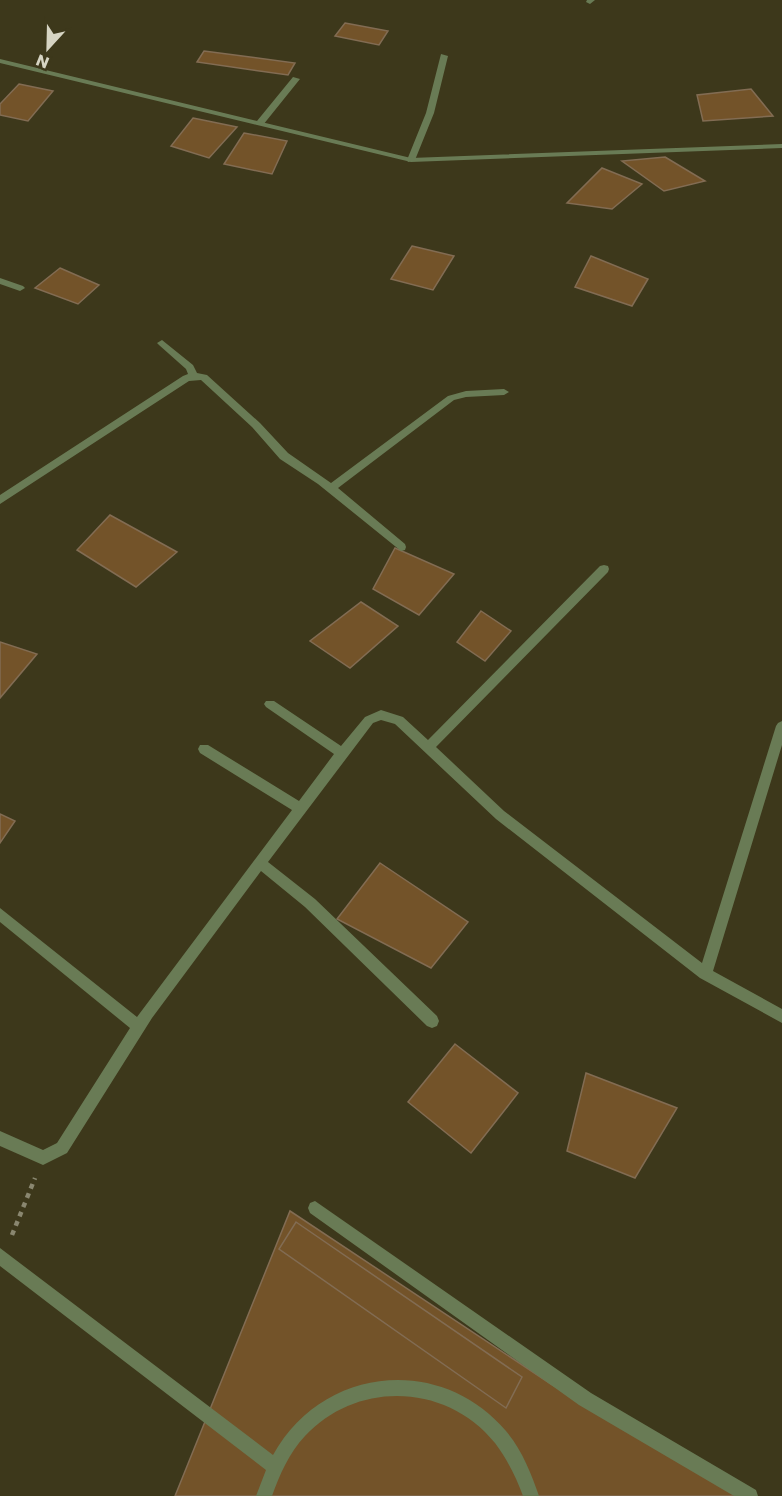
<svg xmlns="http://www.w3.org/2000/svg" width="782" height="1496" viewBox="0 0 782 1496" font-family="Poppins,sans-serif">
	<rect width="100%" height="100%" fill="#3d381b"/>
	<path fill="#735329" stroke="#826c53" stroke-width="1.5" d="M345 23 388 31 379 45 335 36Z
		M204 51 295 63 288 75 197 62Z
		M19 84 53 91 28 121 0 115V104Z
		M751 89 773 116 703 121 697 95Z
		M193 118 237 127 209 158 171 146Z
		M244 133 287 141 272 174 224 164Z
		M665 157 705 181 664 191 622 161Z
		M602 168 642 184 612 209 567 203Z
		M412 246 454 256 433 290 391 279Z
		M591 256 648 279 632 306 575 287Z
		M60 268 99 285 78 304 35 288Z
		M110 515 177 552 136 587 77 550Z
		M395 548 454 574 419 615 373 589Z
		M361 602 398 626 350 668 310 641Z
		M481 611 511 631 485 661 457 642Z
		M0 642 37 654 0 698Z
		M0 814 15 821 0 843Z
		M380 863 468 922 431 968 337 919Z
		M455 1044 518 1093 471 1153 408 1102Z
		M586 1073 677 1108 635 1178 567 1151Z
		M290 1211 551 1384 742 1496H175Z
		M296 1222 522 1377 506 1408 279 1249Z"/>
	<g fill="none" stroke-linecap="round" stroke-linejoin="round">
		<path stroke="#8a8770" stroke-width="4.5" stroke-dasharray="5 5" stroke-linecap="butt" d="M12 1235 35 1178"/>
		<path fill="#697b55" fill-rule="evenodd" d="M441 54 448 56 434 113 415 160 408 162 407 160 426 113Z
			M293 77 300 79 263 125H257V121Z
			M0 1248 273 1455C321 1367 440 1353 506 1431 522 1450 531 1473 539 1496H523C516 1477 507 1459 495 1443 447 1383 357 1380 305 1436 289 1453 280 1474 272 1496H256L266 1470 0 1266Z"/>
		<path fill="#697b55" fill-rule="evenodd" d="M587 0H595L590 4 586 2Z
			M0 59 411 158 782 144V148L411 162 0 63Z
			M0 278 23 286 25 288 20 291 0 284Z
			M162 340 193 365 197 373 207 375 260 423 288 453 331 483 448 396 466 391 504 389 509 392 504 395 466 397 454 400 338 488 405 544 406 547 405 550 401 551 318 484 280 459 252 427 201 380 189 381 0 504V495L183 376 188 374 186 369 159 345 157 343Z
			M604 565 608 566 609 569 608 572 436 747 504 811 702 963 776 726 778 723 782 721V745L713 971 782 1009V1023L700 978 496 819 395 724 381 720 373 723 268 862 315 899 437 1016 439 1021 437 1026 432 1028 427 1026 305 907 261 871 152 1018 67 1153 43 1165 0 1146V1131L43 1150 57 1143 130 1028 0 922V908L137 1017 292 810 200 753 198 749 200 745H208L299 801 334 754 266 707 264 704 266 701H274L341 746 365 717 381 710 403 717 428 740 600 566Z
			M315 1201 591 1393 756 1490 758 1496H734L579 1405 310 1213 308 1208 310 1203Z"/>
	</g>
	<g transform="translate(48 48) rotate(202)" stroke="#3d381b" stroke-width="4.5" paint-order="stroke">
	<path d="M0-4.5L10 22L0 15L-10 22Z" fill="#d6d4c3"/>
	<text y="-9" font-size="16" font-weight="bold" text-anchor="middle" fill="#d6d4c3">N</text>
	</g>
</svg>
